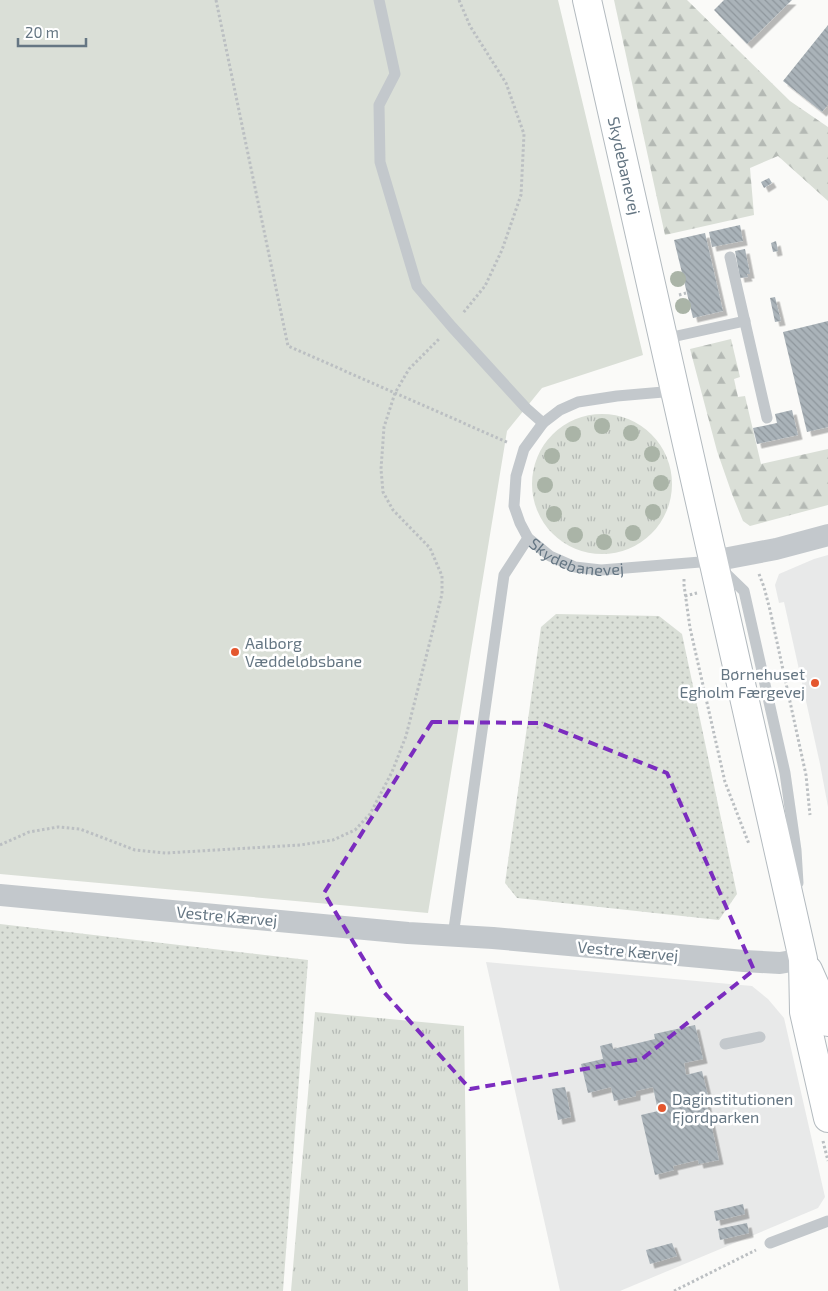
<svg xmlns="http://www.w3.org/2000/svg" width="828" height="1291" viewBox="0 0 828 1291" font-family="'Exo 2',sans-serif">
	<defs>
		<pattern id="grass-tufts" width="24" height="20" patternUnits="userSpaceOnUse" patternTransform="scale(1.25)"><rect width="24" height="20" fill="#dadfd7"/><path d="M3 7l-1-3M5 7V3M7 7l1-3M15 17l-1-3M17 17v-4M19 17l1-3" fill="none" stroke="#b4b9b4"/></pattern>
		<pattern id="forest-firs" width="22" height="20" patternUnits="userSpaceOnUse" patternTransform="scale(1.25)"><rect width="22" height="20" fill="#dadfd7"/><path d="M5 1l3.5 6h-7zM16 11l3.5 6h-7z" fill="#b4b9b4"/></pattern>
		<pattern id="park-dots" width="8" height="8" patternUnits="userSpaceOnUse" patternTransform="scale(1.25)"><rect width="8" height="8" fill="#dadfd7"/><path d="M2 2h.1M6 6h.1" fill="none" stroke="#b4b9b4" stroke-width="1.8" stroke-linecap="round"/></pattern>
		<pattern id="building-back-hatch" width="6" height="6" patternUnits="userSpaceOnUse" patternTransform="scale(1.25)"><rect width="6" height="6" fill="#aab3b9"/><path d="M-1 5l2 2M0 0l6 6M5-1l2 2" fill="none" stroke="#8e969c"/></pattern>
		<filter id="shadow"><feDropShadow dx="4.5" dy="4.5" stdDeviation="0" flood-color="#0004"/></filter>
	</defs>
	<rect width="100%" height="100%" fill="#fafaf8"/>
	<path fill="#e8e9e9" d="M828 555V807L820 764 784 602 779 603 775 585 779 574 814 559Z
		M486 962 752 986 768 999 784 1018 825 1197 818 1208 620 1291H560Z"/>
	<path fill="url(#grass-tufts)" d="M532 484a70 70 0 1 1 140 0a70 70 0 1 1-140 0Z
		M315 1012 464 1026 468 1291H291Z"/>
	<path fill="url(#forest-firs)" d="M614 0H687L790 101 828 127V201L778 156 750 168 754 215 665 235Z
		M731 339 740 377 734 379 738 397 745 396 761 464 828 449V505L750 526 743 521 732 494 717 451 690 349Z"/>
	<path fill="url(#park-dots)" d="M556 614 659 616 682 634 737 894 719 920 517 898 505 883 541 627Z
		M0 924 308 960 283 1291H0Z"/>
	<path fill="#dadfd7" d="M0 0H558L643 355 542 388 507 431 428 913 0 874Z"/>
	<path fill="url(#building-back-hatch)" filter="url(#shadow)" d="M724 0H792L747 44 714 10Z
		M828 25V105L822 112 783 81Z
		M769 178 772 183 764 188 761 182Z
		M740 225 743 241 712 247 709 232Z
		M705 233 723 311 693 318 674 240Z
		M776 241 778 251 773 252 771 243Z
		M745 249 750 274H747L748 277 740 278 735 251Z
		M775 297 781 321 775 322 770 298Z
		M828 321V427L807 432 783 332Z
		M792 410 798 435 757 444 753 428 777 423 775 414Z
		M695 1025 703 1059 684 1063 686 1075 702 1071 709 1100 706 1101 719 1160 699 1164 698 1160 673 1166 674 1170 655 1175 641 1115 658 1111 653 1087 636 1091V1096L614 1101 611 1087 588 1093 581 1064 603 1059 600 1046 612 1043 613 1049 655 1039 654 1034Z
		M565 1087 571 1117 558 1120 552 1089Z
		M743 1204 745 1214 716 1221 714 1211Z
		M747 1223 749 1233 720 1240 718 1229Z
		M672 1243 677 1256 650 1264 646 1250Z"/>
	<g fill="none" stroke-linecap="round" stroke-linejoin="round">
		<defs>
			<g id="secondary">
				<path id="s2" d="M587 0 803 959 804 1012 828 1118"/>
				<path d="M808 970 825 1008 828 1022"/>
			</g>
		</defs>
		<use href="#secondary" stroke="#b3babf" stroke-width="30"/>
		<path stroke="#bbbfc2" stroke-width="3" stroke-dasharray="2.5 2.5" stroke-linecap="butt" d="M216 0 288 346 509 443
			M459 0 470 26 506 83 524 134 521 195 502 250 485 286 463 313
			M679 295 686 293
			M759 574 764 587 770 610 806 775 810 815
			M684 579V585L690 628 725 782 749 844
			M685 596 697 593
			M0 845 29 832 58 827 80 829 135 850 166 853 300 845 333 840 355 830 370 814 392 772 406 736 442 594V576L430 548 393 510 383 492 381 469 384 427 395 393 409 369 440 338
			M823 1141 828 1161
			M674 1291 756 1250"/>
		<g stroke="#c3c8cc" stroke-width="11">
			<path d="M379 0 395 74 379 105 380 162 417 286 452 327 526 408 543 423"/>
			<path d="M730 257 767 418"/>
			<path d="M663 339 745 321"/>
			<path id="s1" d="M675 391 617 396 578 402 560 410 543 423 524 449 516 476 514 506 520 523 528 538 550 556 575 567 601 570 713 561 744 591 785 773 796 850 798 883"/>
			<path d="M453 936 504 575 528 538"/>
			<path d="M725 1044 760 1037"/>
			<path d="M770 1243 828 1221"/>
		</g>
		<path stroke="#c3c8cc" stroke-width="22" d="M713 561 776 549 828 535
			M0 895 408 933 493 938 744 961 780 963 803 959"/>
		<use href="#secondary" stroke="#fff" stroke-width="28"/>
	</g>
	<g fill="#aab4a7">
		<circle cx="678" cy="279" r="8"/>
		<circle cx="683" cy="306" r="8"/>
		<circle cx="602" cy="426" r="8"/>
		<circle cx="631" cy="433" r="8"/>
		<circle cx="573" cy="434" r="8"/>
		<circle cx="652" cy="454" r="8"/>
		<circle cx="552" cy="456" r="8"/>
		<circle cx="661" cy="483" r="8"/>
		<circle cx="545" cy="485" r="8"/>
		<circle cx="653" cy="512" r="8"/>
		<circle cx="554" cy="514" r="8"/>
		<circle cx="633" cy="533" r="8"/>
		<circle cx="575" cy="535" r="8"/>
		<circle cx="604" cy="542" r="8"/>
	</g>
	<path fill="none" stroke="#7b2cbf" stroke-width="4" stroke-dasharray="10 6" stroke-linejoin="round" d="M432 722 541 723 667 773 754 970 642 1059 470 1089 382 990 324 893Z"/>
	<g fill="#e4572e" stroke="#fff" stroke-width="2">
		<circle cx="235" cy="652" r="5"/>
		<circle cx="815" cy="683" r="5"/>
		<circle cx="662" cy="1108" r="5"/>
	</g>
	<g text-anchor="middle" stroke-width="5" stroke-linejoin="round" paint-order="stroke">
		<g font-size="16" fill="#657683" stroke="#fff">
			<text dy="6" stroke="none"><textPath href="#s2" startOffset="170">Skydebanevej</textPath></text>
			<text dy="6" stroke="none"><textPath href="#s1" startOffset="319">Skydebanevej</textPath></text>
			<text transform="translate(227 916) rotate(5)" y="6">Vestre Kærvej</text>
			<text transform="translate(628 951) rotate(5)" y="6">Vestre Kærvej</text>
		</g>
		<g font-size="16" fill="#657683" stroke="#fff" text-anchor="start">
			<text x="245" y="649">Aalborg<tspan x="245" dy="18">Væddeløbsbane</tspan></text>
			<text x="805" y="680" text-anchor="end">Børnehuset<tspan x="805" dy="18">Egholm Færgevej</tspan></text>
			<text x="672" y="1105">Daginstitutionen<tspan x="672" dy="18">Fjordparken</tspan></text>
		</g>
	</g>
	<path d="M18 38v8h68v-8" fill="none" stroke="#657683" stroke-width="2.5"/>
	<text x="25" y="38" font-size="15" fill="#657683" stroke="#ffffff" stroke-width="4" paint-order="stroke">20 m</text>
</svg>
